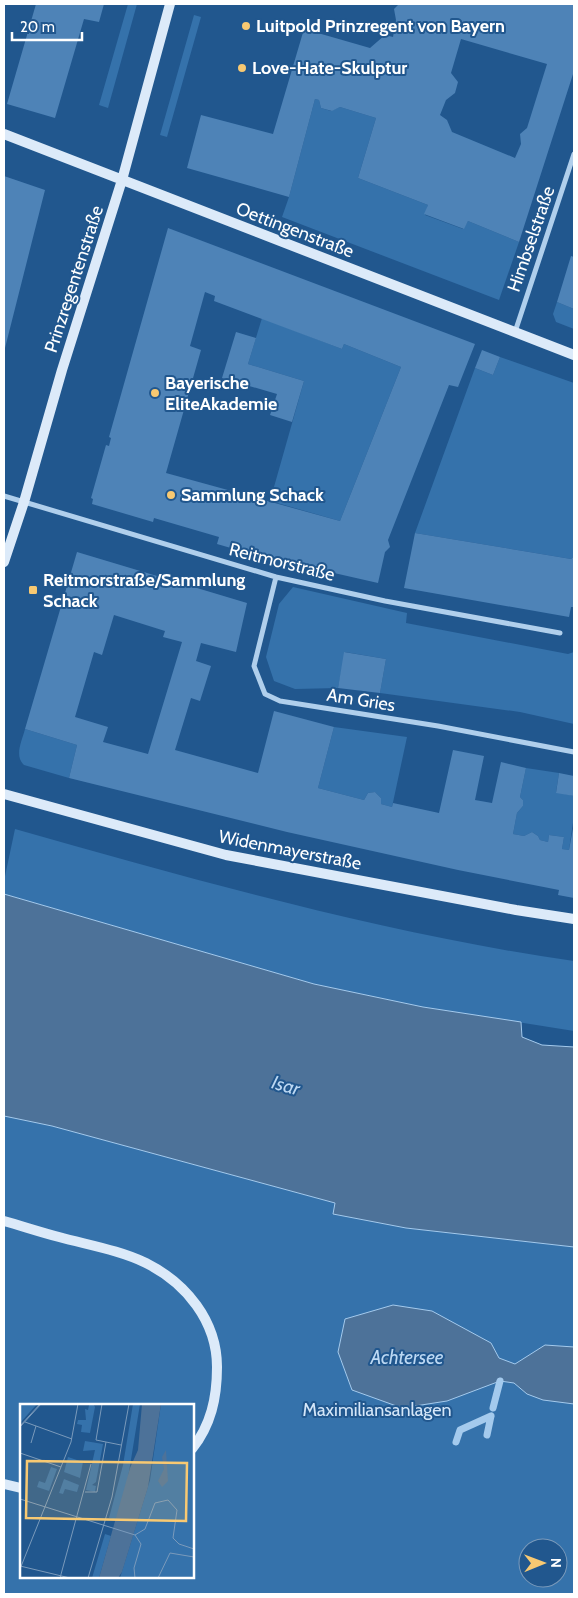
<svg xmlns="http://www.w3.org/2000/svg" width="578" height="1598" viewBox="0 0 578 1598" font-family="Cabin,sans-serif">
	<rect width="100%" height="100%" fill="#21578e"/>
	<path fill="#3572ab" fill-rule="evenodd" d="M128 4H137L108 108 99 105Z
		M194 15 201 17 167 137 160 135Z
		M315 99 319 100 321 108 331 111 340 107 376 118 358 178 428 205 425 215 463 229 468 221 519 242 499 300 282 217 289 197Z
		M557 302 574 309V329L556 322 553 314Z
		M262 318 342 349 344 344 401 367 340 521 270 501 304 381 248 364Z
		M500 357 574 383V556L571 559 415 533 475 368 493 375Z
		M293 587 407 613 406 623 568 654 574 652V724L520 712 380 693 386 659 345 652 338 688 295 689 274 681 266 657 279 604Z
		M334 727 407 737 392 807 381 804V798L375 792 368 793 364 800 318 788Z
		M25 729 77 745 69 778 24 765C14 756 22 741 25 729Z
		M526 768 559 773 556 792 574 796V816L569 850 562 849 564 837 549 835 548 842 540 840 538 836 532 832 524 836 513 834 517 813 523 806V800L520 797Z
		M15 829C199 881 385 934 574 961V1031L423 1007 314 984 4 894V881Z
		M4 1116 52 1126 335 1203 334 1214 406 1228 574 1247V1594H4ZM21 1406H192V1577H21ZM528 1548H558V1578H528Z"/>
	<path fill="#4d7299" stroke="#a4caed" d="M4 894 314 984 423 1007 521 1022 522 1037 542 1045 574 1047V1247L406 1228 333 1214 335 1203 52 1126 4 1116Z
		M393 1305 432 1311 491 1343 499 1358 515 1364 545 1345 574 1347V1404L543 1400 527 1394 514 1383 500 1381 447 1401 402 1408 352 1390 338 1352 345 1319Z"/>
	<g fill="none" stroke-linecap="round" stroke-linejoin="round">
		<path stroke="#a4caed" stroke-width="7" d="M493 1408 500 1381
			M487 1435 491 1416
			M456 1442 460 1430 491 1416"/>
	</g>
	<path fill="#4e83b7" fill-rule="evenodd" d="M36 4H104L99 22 84 19 55 118 7 104Z
		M574 4V71L519 242 468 221 464 229 424 214 428 205 358 178 376 118 340 107 332 111 321 108 319 100 315 99 289 197 187 168 201 115 273 134 304 29 370 48 385 35 393 37 396 20 394 9 398 5ZM461 39 547 64 527 128 520 134 521 144 515 158 452 132 447 120 440 115 446 100 455 93 458 82 451 73Z
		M4 176 45 190 4 352Z
		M168 228 475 344 458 387 449 385 388 540 390 547 385 552 378 583 255 555 217 544 219 537 154 518 153 522 92 504 93 499 91 498 106 445 109 446 111 438 109 437ZM205 292 215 296 214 301 342 349 344 344 401 367 340 521 166 473 201 350 190 346Z
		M571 256 574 257V309L557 302Z
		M236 332 256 338 248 364 304 381 292 422 270 415 277 394 222 378Z
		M482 350 500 357 493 375 475 368Z
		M415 533 571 559 574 556V607H571L569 617 404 588Z
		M77 552 247 603 236 652 201 643 196 661 211 666 200 701 191 698 175 750 258 773 274 711 334 727 318 788 364 800 368 793 375 792 381 798V804L392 807 393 803 439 813 453 750 484 756 475 800 492 803 501 762 526 768 520 797 523 800V806L517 813 513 834 524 836 532 832 538 836 540 840 548 842 549 835 564 837 562 849 569 850 574 823V898L558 895 559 890 458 870 287 832 69 778 77 745 25 729ZM114 615 165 631 163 637 182 642 148 754 103 742 108 727 75 717 94 652 102 655Z
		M344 652 386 659 380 693 338 688Z
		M559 773 574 776V796L556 793Z"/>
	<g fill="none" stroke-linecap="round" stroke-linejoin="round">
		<path stroke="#b0cfec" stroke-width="5" d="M515 332 574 154
			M4 496 276 577 385 601 560 633
			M276 577 254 666 265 694 280 701 438 726 574 752"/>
		<path stroke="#dceaf9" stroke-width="10" d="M4 134 574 355
			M4 562 24 502 62 370 122 180 170 4
			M4 794 226 855 516 910 574 919
			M4 1221C22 1226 40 1232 59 1237 88 1245 119 1250 146 1263 186 1283 217 1321 217 1367 217 1398 211 1425 192 1449
			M4 1484 21 1488"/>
	</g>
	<g fill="#f8c972" stroke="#21578e" stroke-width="2">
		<circle cx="246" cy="26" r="5"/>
		<circle cx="242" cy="68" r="5"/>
		<circle cx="155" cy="393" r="5"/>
		<circle cx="171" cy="495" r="5"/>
		<rect x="28" y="585" width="10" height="10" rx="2.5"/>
	</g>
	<g text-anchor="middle" stroke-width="4" stroke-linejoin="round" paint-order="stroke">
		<g font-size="18" font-weight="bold" fill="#fff" stroke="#21578e" text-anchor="start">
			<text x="256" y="32">Luitpold Prinzregent von Bayern</text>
			<text x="252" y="74">Love-Hate-Skulptur</text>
			<text x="165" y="389">Bayerische<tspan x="165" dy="21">EliteAkademie</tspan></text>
			<text x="181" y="501">Sammlung Schack</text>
			<text x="43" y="586">Reitmorstraße/Sammlung<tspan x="43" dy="21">Schack</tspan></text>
		</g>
		<g font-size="18" fill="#fff" stroke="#21578e">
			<text transform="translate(295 230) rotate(21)" y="6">Oettingenstraße</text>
			<text transform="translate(531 239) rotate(-71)" y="6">Himbselstraße</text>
			<text transform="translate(74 279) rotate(-72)" y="6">Prinzregentenstraße</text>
			<text transform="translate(282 562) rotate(14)" y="6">Reitmorstraße</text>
			<text transform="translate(361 700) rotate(9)" y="6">Am Gries</text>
			<text transform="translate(290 850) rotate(11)" y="6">Widenmayerstraße</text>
		</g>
		<g font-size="18" fill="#d5e7f9" stroke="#21578e">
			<text x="377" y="1416">Maximiliansanlagen</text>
		</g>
		<g font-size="19" font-style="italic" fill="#bcd8f3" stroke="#21578e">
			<text transform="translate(286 1085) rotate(16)" y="7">Isar</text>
			<text x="407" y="1364">Achtersee</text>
		</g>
	</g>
	<g transform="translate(20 1404)">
		<rect width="174" height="174" fill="#21578e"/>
		<path d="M0 0H17L0 19ZM64 0 74 1 75 3 70 29 61 28 62 21 57 20 58 16H66L65 5 68 6 69 1ZM113 0H120L108 74 96 116 89 114 103 61ZM141 0H174V174H100L130 76ZM65 37 83 40 76 78 72 81 76 82 75 88 66 86 75 46 63 47ZM48 53 63 58 60 74 44 68ZM31 63 37 65 29 87 17 83 19 77 25 79ZM44 75 59 81 57 88 45 85 43 90 39 89ZM85 130 91 132 79 174H72Z" fill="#3572ab"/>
		<path d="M122 0H141L128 83 102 168 98 174H79L110 64 118 46ZM146 46 148 77 142 83 138 77 144 65 142 53Z" fill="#4d7299"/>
		<path fill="none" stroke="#7a9abb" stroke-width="1" d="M82 0 76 36 101 41M5 18 52 35M0 22 20 0M0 23 21 0M11 39 16 22M0 49 41 63M65 88H77L86 38M0 95 115 131M115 131 125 125 135 99 148 96 157 106 153 134 159 140 174 145M115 131 121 140 114 164 115 174M0 162 50 174M0 165 51 38 58 0M40 174 71 60M68 174 92 93 109 0M138 174 150 149 174 153"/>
		<path fill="#f8c972" fill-opacity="0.15" stroke="#f8c972" stroke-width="2.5" d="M7 57 167 59 166 117 6 114Z"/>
		<rect width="174" height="174" fill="none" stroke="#fff" stroke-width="2.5"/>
	</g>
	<rect width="578" height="1598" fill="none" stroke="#ffffff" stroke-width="10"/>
	<g transform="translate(543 1563) rotate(89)"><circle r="24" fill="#21578e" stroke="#7a9abb"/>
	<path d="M0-4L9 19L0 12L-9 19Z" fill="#f8c972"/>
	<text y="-8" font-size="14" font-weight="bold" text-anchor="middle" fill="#ffffff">N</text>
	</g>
	<path d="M12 32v8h70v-8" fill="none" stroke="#ffffff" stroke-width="2.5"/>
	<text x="20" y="32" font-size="15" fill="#ffffff" stroke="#21578e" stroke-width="4" paint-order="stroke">20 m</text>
</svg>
